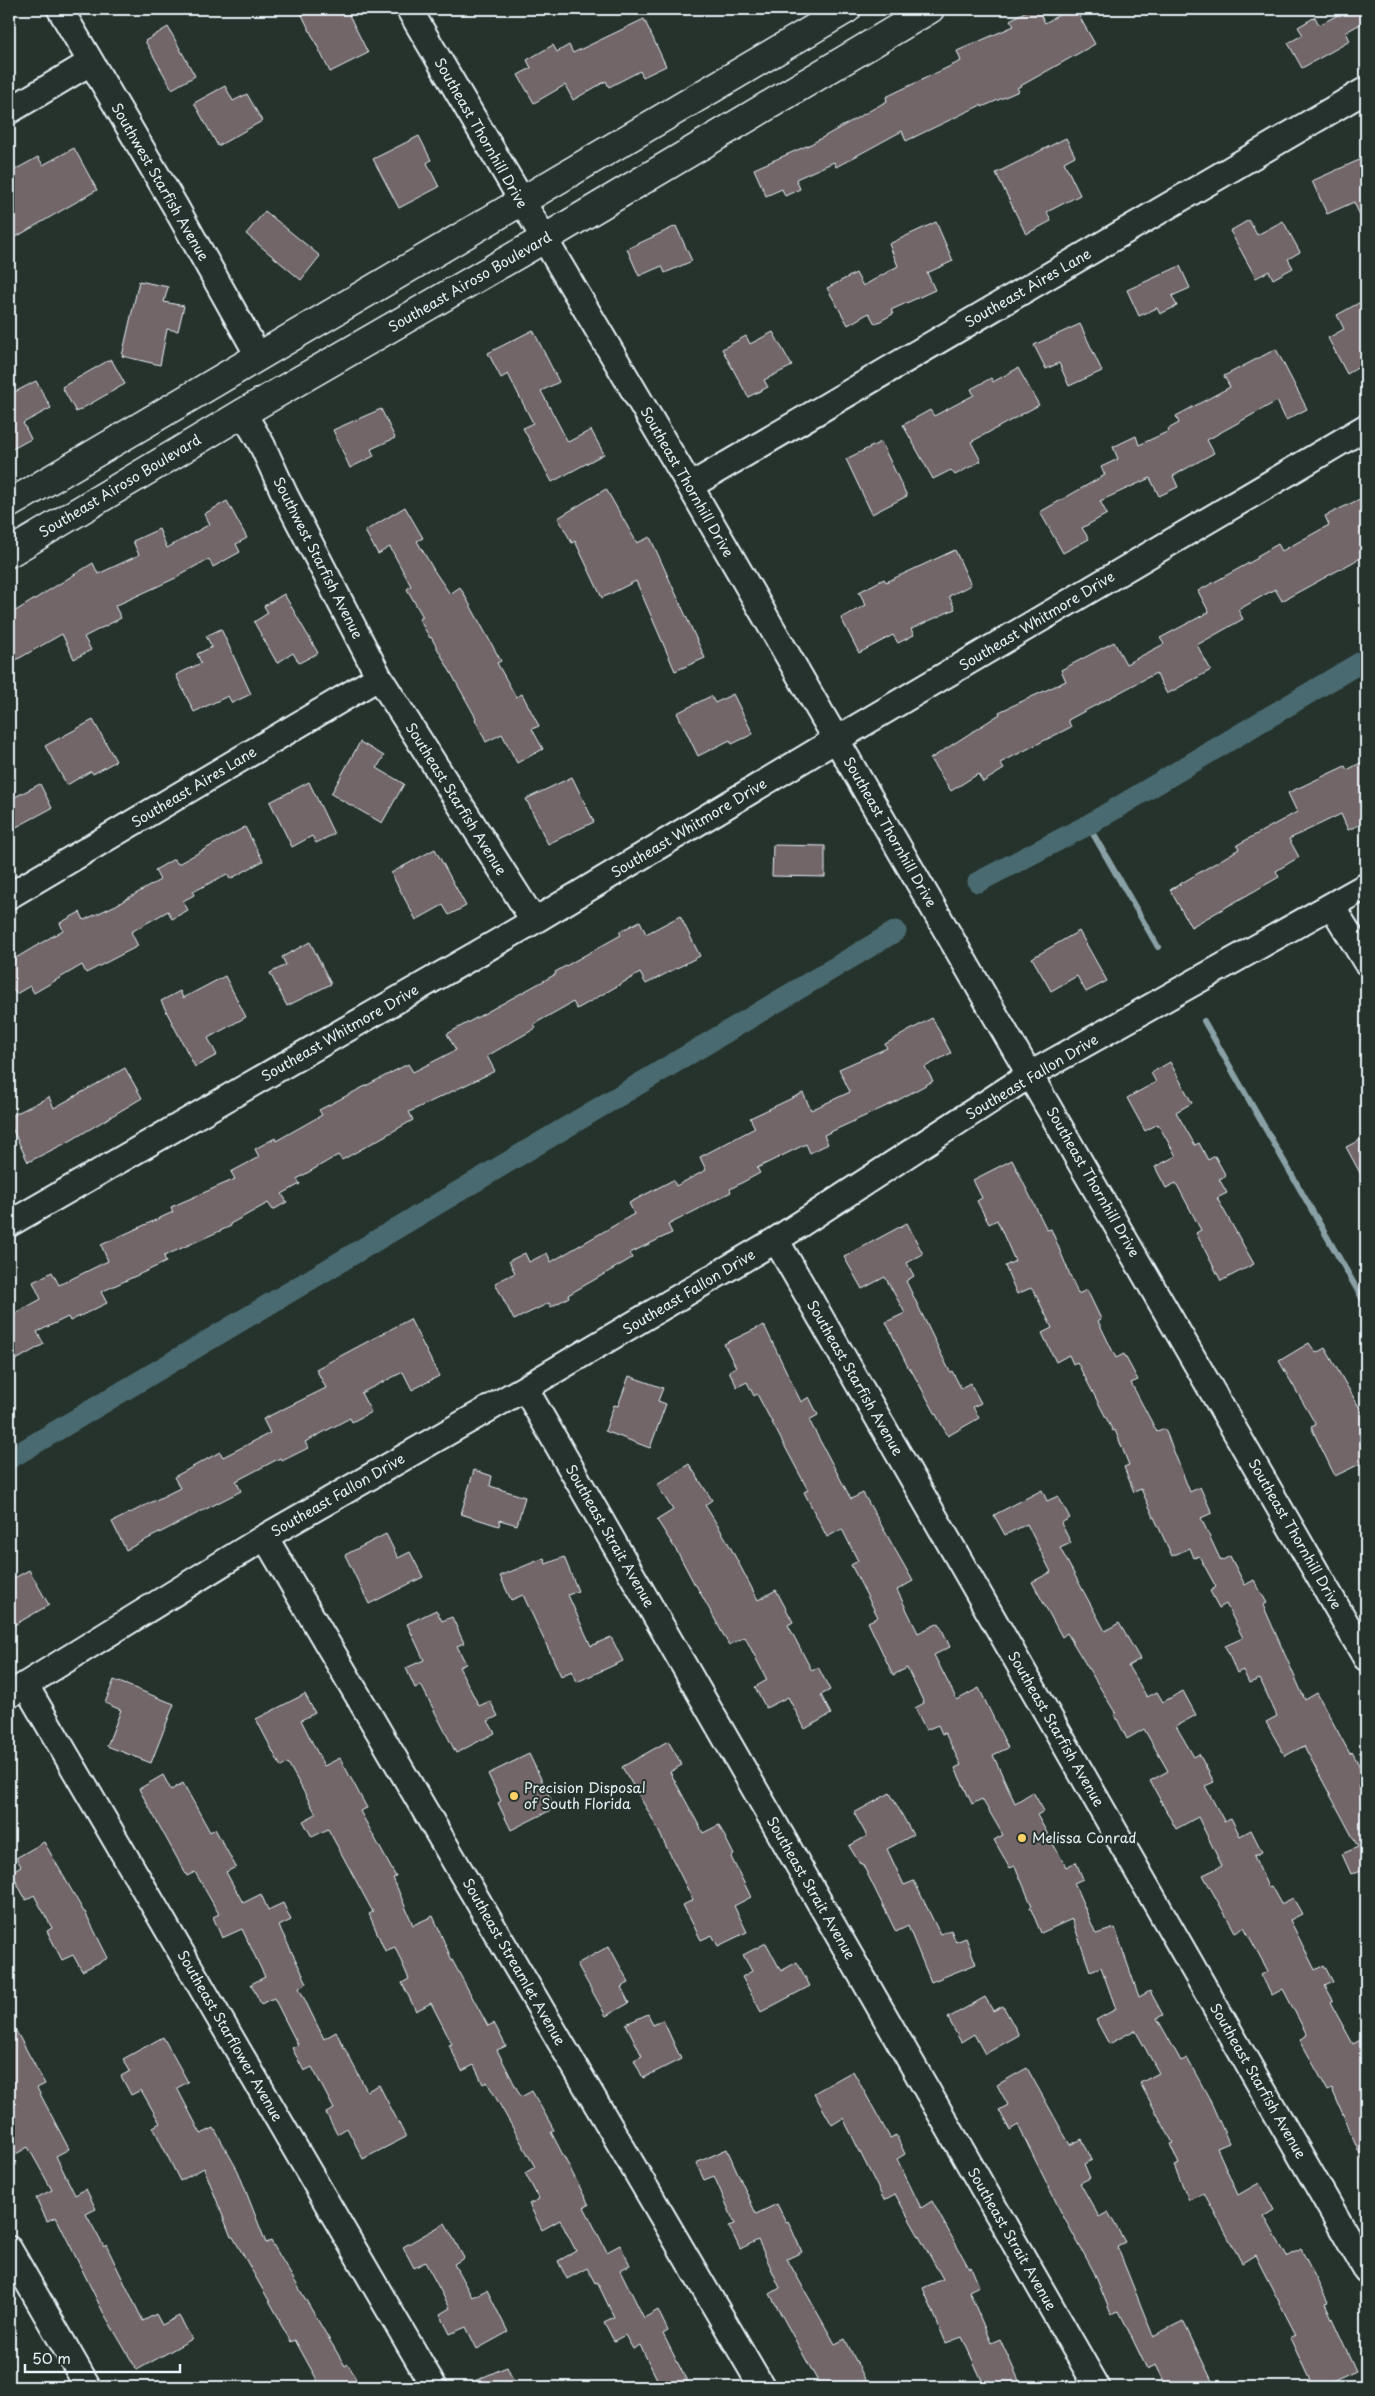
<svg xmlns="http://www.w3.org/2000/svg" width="1375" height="2396" viewBox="0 0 1375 2396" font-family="'Playpen Sans',sans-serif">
	<rect width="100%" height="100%" fill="#26332d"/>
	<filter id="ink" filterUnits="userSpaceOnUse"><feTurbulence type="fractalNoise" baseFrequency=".02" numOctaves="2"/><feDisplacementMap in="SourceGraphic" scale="10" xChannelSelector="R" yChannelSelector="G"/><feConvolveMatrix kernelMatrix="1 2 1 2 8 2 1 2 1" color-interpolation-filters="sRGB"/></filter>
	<g filter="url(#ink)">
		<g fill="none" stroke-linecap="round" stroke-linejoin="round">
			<path stroke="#89a1a6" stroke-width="6" d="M1088 825 1158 947
				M1204 1021 1366 1305"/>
			<path stroke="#496b70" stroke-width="21" d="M978 882 1088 825 1366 659
				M9 1459 896 931"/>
		</g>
		<path fill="#726669" stroke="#e8f1f8" d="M299 9H346L368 53 330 72Z
			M1030 9H1037L1045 23 1069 9H1075L1095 44 1017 88 1019 91 982 107 981 105 906 141 902 131 836 167 834 162 796 179 800 189 785 196 782 189 766 196 754 169 811 144 887 101 886 97 961 61 957 51 1014 26 1010 20Z
			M1349 9H1366V21L1346 32 1350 41 1302 68 1288 43 1303 35 1298 27 1315 17 1319 25Z
			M644 19 666 66 643 77 640 71 609 87 606 81 573 100 565 85 534 103 518 75 531 68 527 60 553 45 557 52 569 45 573 53Z
			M168 27 195 76 172 89 145 41Z
			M225 86 233 101 247 94 262 121 218 146 194 103Z
			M419 136 431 160 427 163 439 187 399 208 373 159Z
			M1066 138 1075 156 1064 162 1080 195 1047 212 1051 221 1026 234 996 173Z
			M74 148 97 190 9 241V173L38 157 43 165Z
			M1366 157V229L1354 202 1327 214 1312 181Z
			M265 211 320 256 301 280 246 234Z
			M1249 220 1257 235 1283 221 1300 252 1288 259 1293 268 1273 279 1269 271 1256 278 1230 231Z
			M936 222 953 261 927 273 935 290 891 310 893 314 875 324 869 313 848 325 827 288 856 273 863 286 898 266 889 244Z
			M676 226 692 261 665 273 662 266 639 276 627 249Z
			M1180 266 1190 288 1172 296 1177 306 1160 314 1157 308 1139 316 1127 290Z
			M139 281 168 287 164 302 184 306 178 331 167 329 160 365 122 356Z
			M1366 299V363L1347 374 1328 338 1344 329 1337 315Z
			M1080 324 1102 371 1069 386 1059 363 1046 369 1034 345Z
			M533 330 559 382 541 391 568 442 591 430 604 454 552 482 523 428 533 423 508 374 501 378 488 353Z
			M773 332 792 366 764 380 768 387 748 397 722 349 746 336 750 344Z
			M1276 349 1307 409 1286 420 1277 401 1207 440 1214 453 1173 476 1178 487 1159 496 1150 478 1100 501 1107 514 1082 528 1089 539 1063 553 1040 512 1105 475 1101 467 1118 459 1113 447 1136 436 1139 445 1169 431 1168 429 1179 423 1176 416 1230 387 1224 376Z
			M111 359 125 384 76 412 62 387Z
			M1018 368 1039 405 971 442 981 461 955 475 951 470 933 479 903 425 930 410 934 416 974 395 971 389 991 378 993 382Z
			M36 381 51 408 23 423 31 439 9 451V395Z
			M381 409 395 438 371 449 374 456 350 468 333 430Z
			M881 442 907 496 872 514 846 459Z
			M606 489 637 543 650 537 705 658 675 671 636 581 602 598 575 541 572 543 558 518Z
			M1366 496V555L1282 601 1275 589 1238 610 1243 619 1197 645 1211 670 1167 694 1156 673 1068 720 1071 727 1000 763 1004 769 983 782 978 774 951 791 930 759 1000 714 999 712 1066 681 1061 670 1114 642 1126 664 1164 644 1160 638 1209 612 1198 591 1258 558 1257 556 1278 544 1282 551 1329 525 1325 516Z
			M227 501 247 538 236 544 240 552 213 567 209 559 179 575 180 576 115 606 121 618 84 637 91 650 74 659 62 634 9 664V615L93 563 98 574 139 555 133 541 159 529 167 548 210 524 204 514Z
			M405 507 423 538 417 541 435 572 450 594 460 587 501 661 497 663 516 697 522 694 539 726 532 729 543 749 517 763 502 734 486 742 475 719 476 718 431 637 430 638 419 619 423 617 407 589 411 586 390 547 378 554 365 531Z
			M955 550 971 585 949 596 955 609 911 629 914 635 898 643 893 635 859 653 841 618 866 605 859 592 884 579 886 582Z
			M284 594 318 653 299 663 293 653 277 663 254 622 268 613 264 606Z
			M221 629 251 694 232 703 228 696 194 712 176 675 201 663 197 654 212 647 206 636Z
			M733 694 753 734 732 744 730 740 698 756 677 713 711 696 715 703Z
			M93 720 116 761 93 774 91 771 67 785 45 746Z
			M360 742 384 756 377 768 404 784 382 823 331 794Z
			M1366 760V822L1348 830 1341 814 1289 839 1299 857 1276 871 1279 877 1191 927 1170 890 1239 849 1237 845 1297 812 1288 793 1345 766 1347 770Z
			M572 777 594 822 548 844 526 799Z
			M309 782 334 834 316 843 312 836 292 847 270 802Z
			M40 784 52 808 9 831V800Z
			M245 827 263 861 230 879 227 874 193 892 194 895 183 901 188 910 172 919 168 911 131 932 138 946 86 973 82 965 34 993 30 986 16 994 9 983V962L63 930 60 923 80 912 84 920 116 905 160 880 155 870 174 859 178 864Z
			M773 845 825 846V877L772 876Z
			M435 849 466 906 449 915 443 905 416 920 391 873Z
			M680 916 700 956 646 984 640 973 577 1009 573 1002 534 1024 536 1028 487 1056 495 1071 409 1112 413 1120 342 1160 338 1155 297 1179 300 1184 282 1194 287 1202 273 1210 268 1203 230 1224 231 1226 164 1256 166 1262 101 1292 107 1303 70 1321 68 1317 37 1332 44 1344 9 1364V1317L41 1299 33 1282 52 1272 59 1285 108 1261 101 1245 173 1212 171 1207 235 1179 231 1172 259 1157 255 1149 275 1138 276 1141 322 1115 319 1110 408 1064 413 1072 456 1050 447 1034 556 974 555 972 621 935 619 932 640 921 646 934Z
			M1079 931 1107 981 1086 992 1077 976 1051 991 1032 958Z
			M310 942 331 984 287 1006 270 973 286 965 282 957Z
			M225 976 246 1017 208 1038 217 1055 195 1067 161 1001 180 991 183 998Z
			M932 1018 951 1053 925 1067 933 1081 893 1103 824 1135 828 1144 810 1153 806 1144 757 1168 760 1173 730 1189 731 1192 668 1225 672 1233 630 1253 632 1258 568 1295 569 1297 551 1307 549 1303 514 1320 495 1283 515 1273 509 1261 525 1253 529 1262 547 1253 551 1262 634 1214 629 1203 673 1180 676 1186 706 1170 700 1157 755 1128 750 1118 803 1093 811 1110 850 1092 839 1069 887 1048 885 1044Z
			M1170 1062 1192 1103 1176 1112 1195 1145 1199 1143 1208 1160 1215 1156 1226 1176 1219 1179 1227 1193 1217 1198 1254 1264 1221 1281 1196 1233 1201 1230 1176 1183 1166 1188 1155 1167 1176 1156 1158 1124 1145 1131 1127 1098 1156 1082 1151 1073Z
			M125 1068 142 1098 70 1141 28 1162 9 1122V1117L49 1097 54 1108Z
			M1366 1137V1184L1346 1147Z
			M1012 1160 1047 1230 1051 1229 1078 1294 1087 1290 1101 1319 1098 1321 1116 1358 1124 1354 1138 1380 1131 1383 1157 1432 1165 1429 1190 1492 1200 1487 1212 1513 1201 1518 1221 1561 1230 1556 1245 1585 1254 1580 1267 1603 1263 1605 1305 1700 1317 1693 1350 1754 1352 1752 1366 1778V1782L1358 1786 1366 1801V1868L1351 1874 1342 1854 1358 1847 1304 1746 1285 1756 1266 1722 1277 1716 1260 1679 1249 1683 1243 1670 1237 1673 1225 1646 1243 1638 1226 1604 1219 1608 1210 1591 1216 1587 1199 1556 1194 1558 1190 1548 1172 1556 1141 1489 1134 1492 1124 1467 1129 1465 1115 1430 1113 1431 1077 1362 1073 1364 1069 1355 1056 1362 1042 1333 1052 1328 1036 1295 1031 1288 1017 1294 1005 1266 1015 1261 997 1220 989 1224 977 1201 982 1198 973 1180Z
			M907 1223 923 1254 907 1263 914 1276 906 1281 950 1372 952 1371 961 1388 970 1383 981 1403 973 1407 979 1418 948 1436 910 1368 909 1369 886 1322 905 1313 885 1277 862 1289 844 1257Z
			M410 1319 439 1376 412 1390 403 1372 361 1393 371 1412 352 1422 350 1418 305 1442 308 1448 282 1461 280 1458 236 1481 241 1491 126 1550 112 1522 180 1488 174 1477 220 1452 223 1457 270 1433 263 1419 326 1388 316 1369Z
			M764 1325 801 1402 809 1397 818 1415 809 1420 851 1499 863 1493 913 1581 897 1590 918 1633 939 1623 950 1647 934 1655 957 1700 979 1688 1008 1748 993 1755 1015 1803 1033 1792 1044 1811 1037 1815 1066 1867 1076 1862 1083 1879 1074 1883 1096 1934 1115 1928 1139 1997 1150 1991 1163 2015 1157 2018 1181 2061 1187 2058 1209 2098 1229 2143 1217 2148 1238 2195 1259 2183 1274 2210 1264 2216 1287 2257 1301 2249 1328 2302 1325 2303 1356 2371 1321 2387H1313L1290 2338 1296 2335 1255 2255 1242 2263 1204 2193 1189 2200 1174 2166 1179 2164 1170 2144 1173 2143 1140 2083 1159 2073 1135 2030 1109 2044 1096 2020 1116 2009 1101 1967 1090 1971 1072 1919 1041 1933 1030 1907 1032 1906 1015 1866 1010 1868 994 1840 1003 1835 982 1799 972 1804 955 1768 961 1765 945 1733 942 1734 938 1725 926 1730 915 1708 924 1703 907 1668 893 1675 868 1622 878 1617 851 1565 858 1561 842 1529 827 1537 804 1492 808 1490 757 1394 754 1396 747 1382 737 1387 729 1371 736 1367 724 1344Z
			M1309 1343 1316 1353 1325 1348 1366 1419V1461L1335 1476 1311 1427 1316 1425 1279 1361Z
			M629 1376 663 1388 658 1401 666 1404 650 1448 605 1431 614 1405 618 1406Z
			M689 1464 712 1500 705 1505 726 1539 758 1600 776 1590 793 1622 788 1625 812 1671 818 1667 830 1690 821 1695 831 1714 805 1729 788 1697 766 1708 755 1687 767 1680 745 1637 729 1645 696 1585H695L678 1553 657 1520 673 1510 657 1485Z
			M474 1470 492 1476 490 1486 525 1497 517 1525 500 1520 499 1526 461 1514Z
			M1042 1490 1047 1501 1058 1496 1070 1518 1061 1523 1071 1543 1060 1548 1105 1631 1119 1623 1140 1659 1128 1666 1147 1697 1157 1692 1163 1702 1183 1691 1196 1715 1176 1726 1194 1757 1199 1754 1214 1782 1205 1786 1224 1821 1231 1818 1240 1836 1251 1830 1262 1852 1254 1856 1268 1887 1271 1886 1281 1904 1293 1898 1302 1914 1290 1920 1315 1970 1324 1965 1333 1982 1325 1986 1333 2000 1330 2002 1353 2044 1366 2037V2168L1332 2089 1328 2091 1300 2040 1307 2035 1283 1989 1272 1995 1261 1975 1268 1971 1244 1927 1235 1932 1203 1875 1222 1866 1198 1817 1176 1829 1150 1781 1168 1771 1144 1729 1127 1739 1115 1715 1116 1714 1067 1633 1062 1637 1032 1582 1051 1572 1027 1524 1005 1535 994 1515Z
			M386 1534 398 1558 410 1552 423 1577 369 1604 345 1555Z
			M564 1557 578 1591 568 1595 591 1646 611 1637 623 1661 577 1682 572 1671 561 1676 523 1595 511 1600 500 1576 544 1558 546 1564Z
			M29 1570 49 1605 9 1628V1581Z
			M436 1610 442 1621 452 1617 464 1643 457 1646 466 1664 459 1667 479 1706 490 1701 498 1716 488 1721 495 1733 456 1753 421 1685 415 1688 406 1668 424 1660 407 1624Z
			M114 1680 174 1704 151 1763 107 1746 121 1710 105 1703Z
			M305 1694 315 1713 301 1720 324 1766 340 1758 367 1808 360 1811 396 1877 393 1878 413 1925 433 1916 451 1958 488 2026 494 2023 506 2046 497 2050 521 2097 532 2091 554 2130 551 2132 589 2205 584 2207 607 2252 620 2245 630 2265 620 2270 644 2318 658 2310 668 2331 663 2334 690 2387H661L640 2345 633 2349 625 2335 614 2341 604 2322 614 2317 597 2282 595 2283 587 2268 567 2279 558 2261 576 2251 560 2220 542 2230 529 2204 539 2199 525 2173 535 2167 487 2082 483 2084 474 2065 462 2071 449 2045 452 2044 431 2003 416 2011 402 1983 409 1979 395 1947 385 1951 369 1914 373 1912 328 1829 312 1837 303 1821 316 1814 288 1763 281 1767 256 1719Z
			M668 1741 682 1765 670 1772 703 1833 719 1825 734 1855 731 1857 751 1897 734 1906 747 1932 718 1946 712 1935 701 1940 683 1905 693 1900 651 1816 622 1767Z
			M529 1754 555 1808 511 1830 498 1803 501 1801 488 1774Z
			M163 1775 171 1790 183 1783 210 1832 215 1829 236 1867 226 1872 243 1903 261 1894 268 1910 283 1903 291 1920 279 1926 307 1983 299 1988 324 2039 336 2032 367 2091 379 2085 406 2137 363 2159 347 2128 337 2134 326 2113 334 2109 312 2067 304 2071 292 2048 298 2045 274 1998 261 2004 251 1984 265 1977 242 1929 222 1938 213 1917 219 1914 195 1872 187 1876 139 1789Z
			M890 1793 913 1835 887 1849 904 1885 914 1881 940 1934 951 1930 956 1942 966 1938 976 1964 931 1982 908 1926 896 1932 862 1863 860 1864 849 1846 867 1836 854 1813Z
			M44 1842 84 1912H85L108 1958 82 1971 73 1955 62 1960 47 1931 52 1928 34 1895 26 1900 11 1872 21 1866 16 1858Z
			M766 1943 781 1971 797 1962 810 1986 761 2012 742 1977 752 1971 743 1955Z
			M609 1946 629 1983 621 1987 629 2003 606 2016 577 1964Z
			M985 1997 993 2011 1003 2006 1019 2035 985 2054 974 2034 961 2042 948 2018Z
			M648 2014 653 2025 663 2020 681 2059 643 2078 634 2060 642 2056 626 2024Z
			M9 2018 45 2084 37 2088 69 2149 56 2156 75 2195 86 2189 96 2209 86 2214 104 2247 106 2245 143 2321 156 2314 162 2325 179 2316 192 2339 137 2370 103 2312 56 2217 47 2221 36 2198 52 2190 28 2147 9 2158Z
			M163 2037 188 2082 177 2088 201 2134 214 2128 238 2171 266 2243 271 2241 345 2366 348 2364 360 2387H321L295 2340 291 2342 279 2321 280 2320 233 2237H231L204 2168 180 2181 153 2127 160 2123 141 2090 131 2095 121 2076 130 2071 123 2059Z
			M1027 2068 1070 2145 1082 2139 1092 2160 1084 2164 1090 2178 1080 2183 1099 2217 1108 2212 1125 2242 1117 2246 1153 2336 1183 2321 1215 2387H1167L1156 2365 1147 2369 1119 2311 1111 2314 1094 2272 1061 2212 1018 2125 1010 2130 999 2110 1008 2105 997 2085Z
			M853 2071 890 2138 896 2135 905 2154 897 2159 921 2208 932 2201 969 2268 971 2267 979 2286 969 2291 991 2343 1000 2339 1022 2387H985L962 2337 946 2343 923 2288 943 2279 895 2194 884 2200 843 2118 832 2125 814 2093Z
			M727 2149 756 2214 777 2204 786 2222 788 2221 802 2252 787 2259 835 2344 845 2339 869 2387H821L770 2294 780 2288 758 2240 740 2249 729 2226 735 2224 714 2176 704 2180 696 2163Z
			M445 2223 464 2258 454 2264 472 2297 487 2290 508 2332 477 2349 466 2327 450 2334 440 2314 450 2308 425 2262 414 2268 403 2247Z
			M507 2367 516 2387H461L495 2372Z"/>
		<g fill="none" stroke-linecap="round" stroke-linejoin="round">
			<defs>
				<path id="minor" d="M60 9 175 206 259 357
					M409 9 690 486 1366 1658
					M9 111 91 62
					M243 413 262 445 285 495 379 677 534 921
					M690 486 1366 90
					M9 896 379 677
					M1332 906 1366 962
					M9 1224 534 921 837 739 1366 427
					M776 1240 1366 2270
					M525 1388 1097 2387
					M265 1537 762 2387
					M26 1686 434 2387
					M9 1695 265 1537 525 1388 776 1240 1031 1074 1366 886
					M9 2249 88 2387"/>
				<path id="major" d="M9 504 847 9
					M9 553 243 413 544 239 930 9"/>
			</defs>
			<use href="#minor" stroke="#e8f1f8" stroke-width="29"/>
			<use href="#major" stroke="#e8f1f8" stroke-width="31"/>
			<use href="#minor" stroke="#26332d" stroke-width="25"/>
			<use href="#major" stroke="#26332d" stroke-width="28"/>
		</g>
	</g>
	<g fill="#ffd166" stroke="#26332d" stroke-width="2">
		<circle cx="514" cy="1796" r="5"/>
		<circle cx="1022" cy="1838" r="5"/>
	</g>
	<g text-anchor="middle" stroke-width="4" stroke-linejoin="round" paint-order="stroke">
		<g font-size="14" fill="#e8f1f8" stroke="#26332d">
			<text transform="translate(481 133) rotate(60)" y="5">Southeast Thornhill Drive</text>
			<text transform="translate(160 182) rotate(60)" y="5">Southwest Starfish Avenue</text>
			<text transform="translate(470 282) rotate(-30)" y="5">Southeast Airoso Boulevard</text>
			<text transform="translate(1028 288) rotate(-30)" y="5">Southeast Aires Lane</text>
			<text transform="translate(687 482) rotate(60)" y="5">Southeast Thornhill Drive</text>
			<text transform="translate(120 486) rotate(-31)" y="5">Southeast Airoso Boulevard</text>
			<text transform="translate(318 558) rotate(63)" y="5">Southwest Starfish Avenue</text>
			<text transform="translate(1037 621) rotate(-31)" y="5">Southeast Whitmore Drive</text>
			<text transform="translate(194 787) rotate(-31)" y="5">Southeast Aires Lane</text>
			<text transform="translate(456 799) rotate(58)" y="5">Southeast Starfish Avenue</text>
			<text transform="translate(689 828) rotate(-31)" y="5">Southeast Whitmore Drive</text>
			<text transform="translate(890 832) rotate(60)" y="5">Southeast Thornhill Drive</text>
			<text transform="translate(340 1033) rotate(-30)" y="5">Southeast Whitmore Drive</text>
			<text transform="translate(1032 1077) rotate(-31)" y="5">Southeast Fallon Drive</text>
			<text transform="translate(1093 1182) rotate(60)" y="5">Southeast Thornhill Drive</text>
			<text transform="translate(689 1292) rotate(-31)" y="5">Southeast Fallon Drive</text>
			<text transform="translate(855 1378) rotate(60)" y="5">Southeast Starfish Avenue</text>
			<text transform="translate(338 1495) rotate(-30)" y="5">Southeast Fallon Drive</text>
			<text transform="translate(1295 1534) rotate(60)" y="5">Southeast Thornhill Drive</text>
			<text transform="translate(610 1536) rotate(60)" y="5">Southeast Strait Avenue</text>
			<text transform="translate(1056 1729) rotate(60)" y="5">Southeast Starfish Avenue</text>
			<text transform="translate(811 1888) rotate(60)" y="5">Southeast Strait Avenue</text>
			<text transform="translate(514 1962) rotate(60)" y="5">Southeast Streamlet Avenue</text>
			<text transform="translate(230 2036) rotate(60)" y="5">Southeast Starflower Avenue</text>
			<text transform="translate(1258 2081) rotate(60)" y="5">Southeast Starfish Avenue</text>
			<text transform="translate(1012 2239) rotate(60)" y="5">Southeast Strait Avenue</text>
		</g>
		<g font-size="14" fill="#e8f1f8" stroke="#26332d" text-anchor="start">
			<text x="524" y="1793">Precision Disposal<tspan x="524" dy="16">of South Florida</tspan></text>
			<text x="1032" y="1843">Melissa Conrad</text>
		</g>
	</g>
	<rect width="1375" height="2396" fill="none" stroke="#26332d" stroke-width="30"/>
	<rect x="15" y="15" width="1345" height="2366" fill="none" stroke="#e8f1f8" stroke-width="2" filter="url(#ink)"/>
	<path d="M25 2364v8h155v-8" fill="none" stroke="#e8f1f8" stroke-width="2.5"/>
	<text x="32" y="2364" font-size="15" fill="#e8f1f8" stroke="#26332d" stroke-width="4" paint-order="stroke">50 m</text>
</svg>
